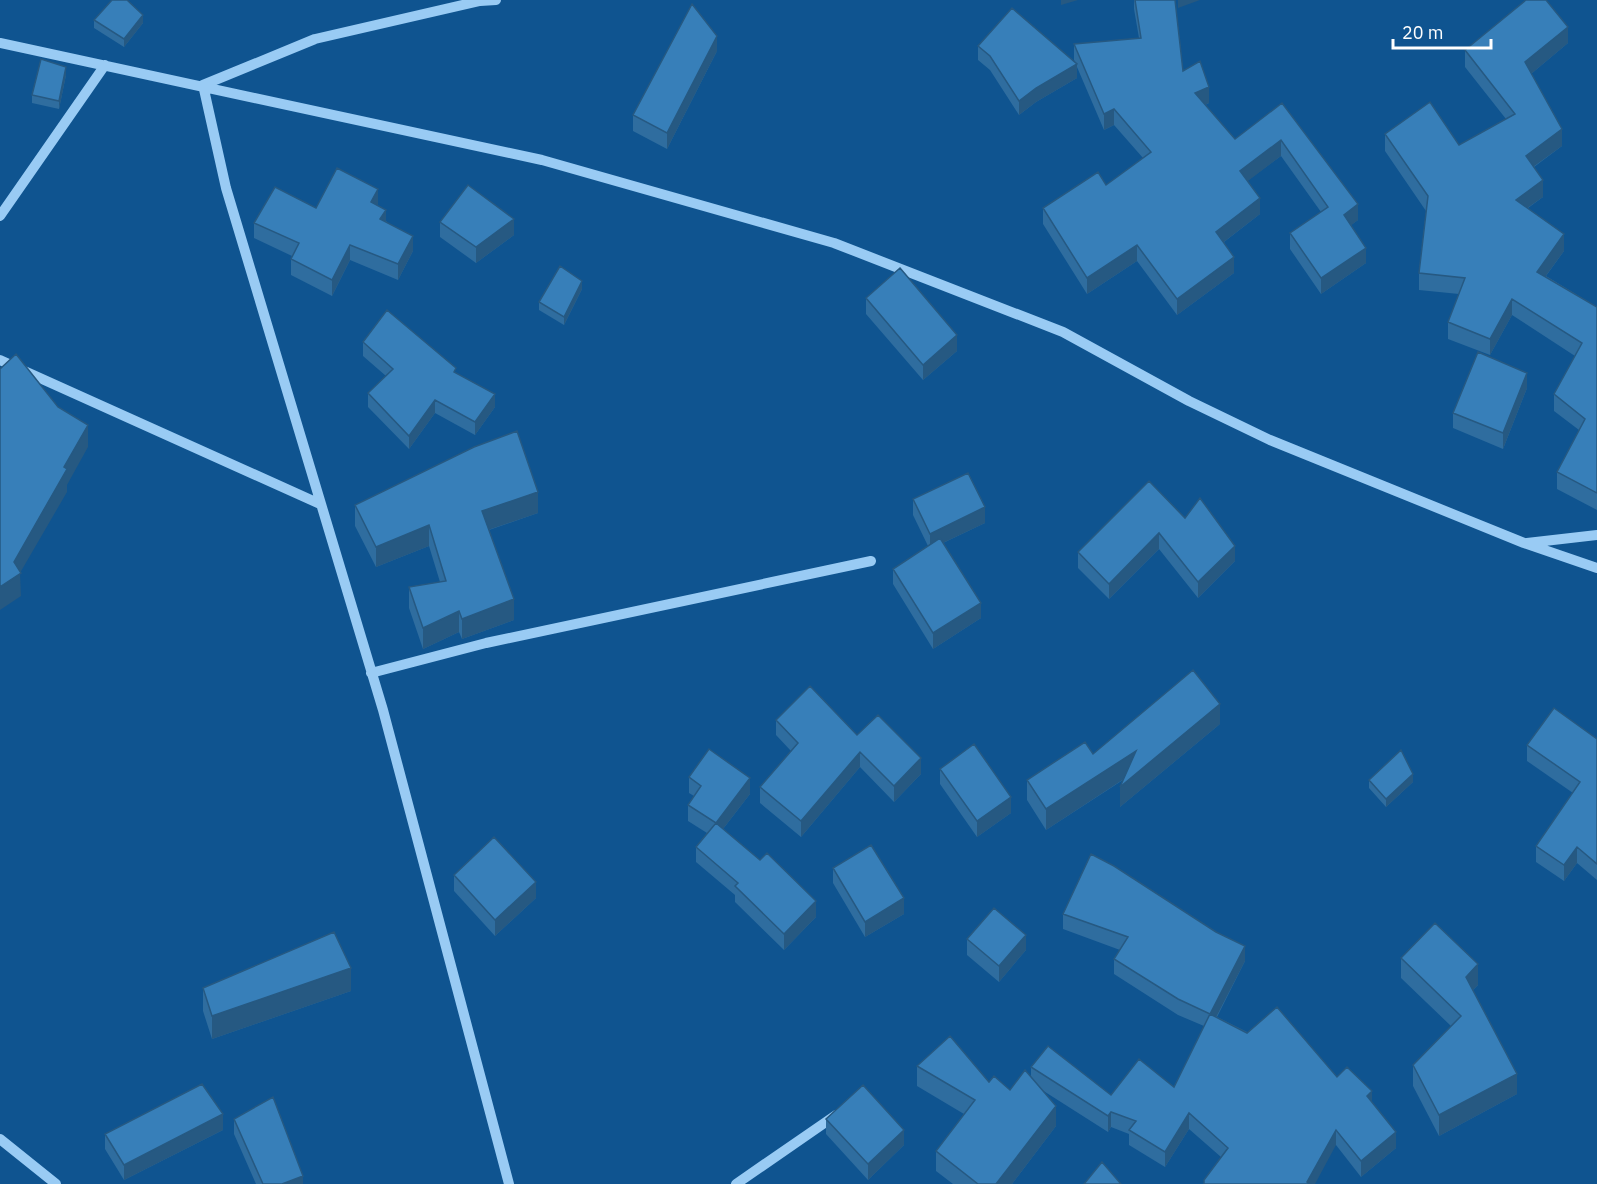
<svg xmlns="http://www.w3.org/2000/svg" width="1597" height="1184" viewBox="0 0 1597 1184" font-family="'IBM Plex Sans',sans-serif">
	<rect width="100%" height="100%" fill="#0f5490"/>
	<g fill="none" stroke-linecap="round" stroke-linejoin="round">
		<path stroke="#99cbf4" stroke-width="10" d="M496 0 480 1 315 39 203 85 226 188 383 710 509 1184
			M0 43 542 160 834 243 1063 332 1189 401 1270 440 1524 543 1597 568
			M0 216 105 65
			M0 360 320 504
			M1527 543 1597 535
			M371 673 486 643 871 561
			M0 1139 56 1184
			M736 1184 836 1115"/>
	</g>
	<path fill="#2f6d9f" d="M1134 0H1175L1183 71 1209 103 1205 105 1235 139 1282 103 1358 220 1351 225 1366 263 1321 294 1290 249V233L1321 212 1281 156 1247 181 1260 214 1224 242 1234 273 1177 315 1137 261 1087 294 1043 224V208L1106 185 1143 158 1114 125 1104 130 1077 67V78L1036 102 1019 115 990 70 978 60V46L1075 62 1074 60V44L1139 38 1134 9Z
		M94 20 143 23 124 47 94 28Z
		M1568 43 1531 74 1562 146 1534 167 1543 197 1528 208 1564 251 1546 276 1597 307V510L1557 489V472L1579 430 1554 411V394L1575 356 1512 315 1490 355 1448 339V322L1459 294 1419 290V273L1426 211 1385 151V134L1459 145 1506 119 1465 67V50Z
		M717 51 667 149 633 131V115Z
		M66 75 59 109 32 103V95Z
		M378 204 377 205 386 221 413 251 398 280 350 260 332 296 291 275V259L292 256 254 238V223L316 208Z
		M440 222 514 235 476 263 440 237Z
		M582 289 564 325 539 310V302Z
		M866 298 957 351 923 380 866 314Z
		M363 342 456 373 495 407 475 435 435 413 409 449 368 407V393L386 376 363 356Z
		M1527 388 1503 449 1453 428V413Z
		M913 499 985 523 943 543 981 618 933 649 893 584V569L928 546 913 515Z
		M355 505 538 513 489 530 514 620 462 639 459 632 423 649 409 608V587L440 582 429 546 376 567 355 526Z
		M1185 518 1235 561 1198 598 1159 549 1109 599 1078 568V552Z
		M776 720 857 735 921 774 894 802 860 767 801 837 760 803V787L791 751 776 735Z
		M1220 724 1120 807 1123 780 1046 830 1027 800V780L1093 754Z
		M1597 739V880L1577 863 1564 881 1536 862V846L1573 793 1527 761V745Z
		M940 769 1011 813 977 837 940 784Z
		M689 777 750 794 723 829 816 917 784 950 735 902V895L696 862V847L707 833 688 821V805L694 796 689 793Z
		M1369 780 1413 782 1386 807 1369 788Z
		M833 868 904 914 865 937 833 883Z
		M454 875 536 898 495 936 454 891Z
		M1063 914 1245 961 1217 1017 1337 1077 1372 1102 1396 1148 1361 1177 1336 1145 1221 1157 1189 1129 1165 1167 1129 1145V1134L1111 1127 1108 1132 1042 1090 1056 1126 1012 1184H953L936 1171V1151L964 1114 917 1086V1066L989 1082 1010 1090 1031 1077V1067L1111 1095 1174 1087 1204 1026 1178 1015 1114 974V959L1120 950 1063 929Z
		M967 939 1026 950 999 982 967 955Z
		M1401 958 1478 985 1473 990 1517 1094 1439 1136 1413 1086V1065L1451 1026 1401 978Z
		M203 988 351 991 212 1039 203 1011Z
		M234 1119 303 1184H256L234 1134Z
		M826 1119 904 1145 868 1180 826 1134Z
		M223 1130 124 1180 105 1149V1134Z"/>
	<path fill="#265982" d="M1061 0H1078L1061 5Z
		M1178 0H1200L1178 8Z
		M143 15V23L124 47V39Z
		M1568 27V43L1525 79V62Z
		M717 36V51L667 149V133Z
		M1077 64V78L1036 102 1019 115V101L1036 88Z
		M66 67V75L59 109V101Z
		M1209 87V103L1195 109V93Z
		M1114 109V125L1104 130V114Z
		M1562 129V146L1526 172V156Z
		M1281 140V156L1240 187V171Z
		M1543 180V197L1516 216V200Z
		M378 189V204L371 217V202Z
		M1260 198V214L1216 248V232Z
		M1358 204V220L1344 231V215Z
		M386 210V225L380 219Z
		M514 219V235L476 263V247Z
		M1564 234V251L1537 288V272Z
		M413 236V251L398 280V264Z
		M350 245V260L332 296V280Z
		M1137 245V261L1087 294V278Z
		M1366 248V263L1321 294V278Z
		M1234 257V273L1177 315V299Z
		M582 281V289L564 325V317Z
		M1512 299V315L1490 355V339Z
		M957 335V351L923 380V365Z
		M1527 373V388L1503 449V433Z
		M495 394V407L475 435V422Z
		M435 400V413L409 449V436Z
		M88 425V447L67 485V492L20 573 21 596 0 610V587L64 467Z
		M538 492V513L482 532V511Z
		M985 507V523L930 549V534Z
		M429 525V546L376 567V547Z
		M1159 533V549L1109 599V584Z
		M1235 546V561L1198 598V582Z
		M514 599V620L462 639V619Z
		M981 603V618L933 649V633Z
		M459 611V632L423 649V628Z
		M1220 704V724L1120 807V787Z
		M1136 751V771L1046 830V809Z
		M860 752V767L801 837V821Z
		M921 758V774L894 802V786Z
		M1413 774V782L1386 807V799Z
		M750 778V794L716 838V823Z
		M1011 797V813L977 837V821Z
		M1577 847V863L1564 881V865Z
		M536 882V898L495 936V920Z
		M904 898V914L865 937V922Z
		M816 901V917L784 950V934Z
		M1026 935V950L999 982V966Z
		M1245 946V961L1210 1029V1014Z
		M1478 964V985L1466 997V977Z
		M351 968V991L212 1039V1016Z
		M1517 1074V1094L1439 1136V1115Z
		M1372 1091V1106L1367 1096Z
		M1056 1106V1126L1012 1184H996Z
		M1111 1112V1127L1108 1132V1116Z
		M1189 1113V1129L1165 1167V1152Z
		M223 1114V1130L124 1180V1165Z
		M904 1130V1145L868 1180V1164Z
		M1336 1130V1145L1315 1184H1307V1182Z
		M1396 1132V1148L1361 1177V1161Z
		M303 1176V1184H282Z"/>
	<path fill="#377fb9" stroke="#265982" stroke-width="1.5" d="M112 0H127L143 15 124 39 94 20Z
		M1135 0H1175L1183 71 1200 61 1209 87 1195 93 1235 139 1282 103 1358 204 1344 215 1366 248 1321 278 1290 233 1328 207 1281 140 1240 171 1260 198 1216 232 1234 257 1177 299 1137 245 1087 278 1043 208 1098 172 1106 185 1151 152 1114 109 1104 114 1074 44 1141 38Z
		M1526 0H1546L1568 27 1525 62 1562 129 1526 156 1543 180 1516 200 1564 234 1537 272 1597 307V493L1557 472 1585 419 1554 394 1582 343 1512 299 1490 339 1448 322 1465 278 1419 273 1428 196 1385 134 1430 102 1459 145 1515 114 1465 50Z
		M692 4 717 36 667 133 633 115Z
		M1012 8 1077 64 1036 88 1019 101 990 56 978 46Z
		M41 59 66 67 59 101 32 95Z
		M337 168 378 189 371 202 386 210 380 219 413 236 398 264 350 245 332 280 291 259 299 243 254 223 275 187 316 208Z
		M468 185 514 219 476 247 440 222Z
		M560 266 582 281 564 317 539 302Z
		M900 268 957 335 923 365 866 298Z
		M387 310 456 368 454 372 495 394 475 422 435 400 409 436 368 393 393 369 363 342Z
		M1478 352 1527 373 1503 433 1453 413Z
		M16 354 58 407 88 425 64 467 67 469 14 562 21 573 0 587V369Z
		M517 431 538 492 482 511 514 599 462 619 459 611 423 628 409 587 446 581 429 525 376 547 355 505 474 447Z
		M968 473 985 507 930 534 913 499Z
		M1149 481 1185 518 1200 498 1235 546 1198 582 1159 533 1109 584 1078 552Z
		M940 538 981 603 933 633 893 569Z
		M1193 670 1220 704 1120 787 1136 751 1046 809 1027 780 1085 742 1093 754Z
		M810 686 857 735 878 715 921 758 894 786 860 752 801 821 760 787 798 743 776 720Z
		M1554 708 1597 739V864L1577 847 1564 865 1536 846 1580 782 1527 745Z
		M974 744 1011 797 977 821 940 769Z
		M709 749 750 778 716 823 688 805 701 786 689 777Z
		M1401 750 1413 774 1386 799 1369 780Z
		M716 823 760 860 767 853 816 901 784 934 735 886 738 883 696 847Z
		M494 837 536 882 495 920 454 875Z
		M871 845 904 898 865 922 833 868Z
		M1091 854 1114 866 1216 932 1245 946 1210 1014 1178 999 1114 959 1128 937 1063 914Z
		M994 908 1026 935 999 966 967 939Z
		M1435 923 1478 964 1466 977 1517 1074 1439 1115 1413 1065 1461 1016 1401 958Z
		M334 932 351 968 212 1016 203 988Z
		M1277 1007 1337 1077 1347 1067 1372 1091 1367 1096 1396 1132 1361 1161 1336 1130 1307 1182 1310 1184H1204V1180L1228 1148 1189 1113 1165 1152 1129 1130 1136 1121 1111 1112 1108 1116 1031 1067 1048 1046 1111 1095 1139 1059 1174 1087 1210 1014 1247 1033Z
		M950 1036 989 1082 994 1076 1010 1090 1025 1070 1056 1106 996 1184H978L936 1151 975 1100 917 1066Z
		M202 1084 223 1114 124 1165 105 1134Z
		M863 1085 904 1130 868 1164 826 1119Z
		M273 1097 303 1176 282 1184H263L234 1119Z
		M1102 1162 1121 1184H1084Z"/>
	<path d="M1393 39v9h98v-9" fill="none" stroke="#ffffff" stroke-width="3"/>
	<text x="1402" y="39" font-size="18" fill="#ffffff" stroke="#0f5490" stroke-width="4.5" paint-order="stroke">20 m</text>
</svg>
